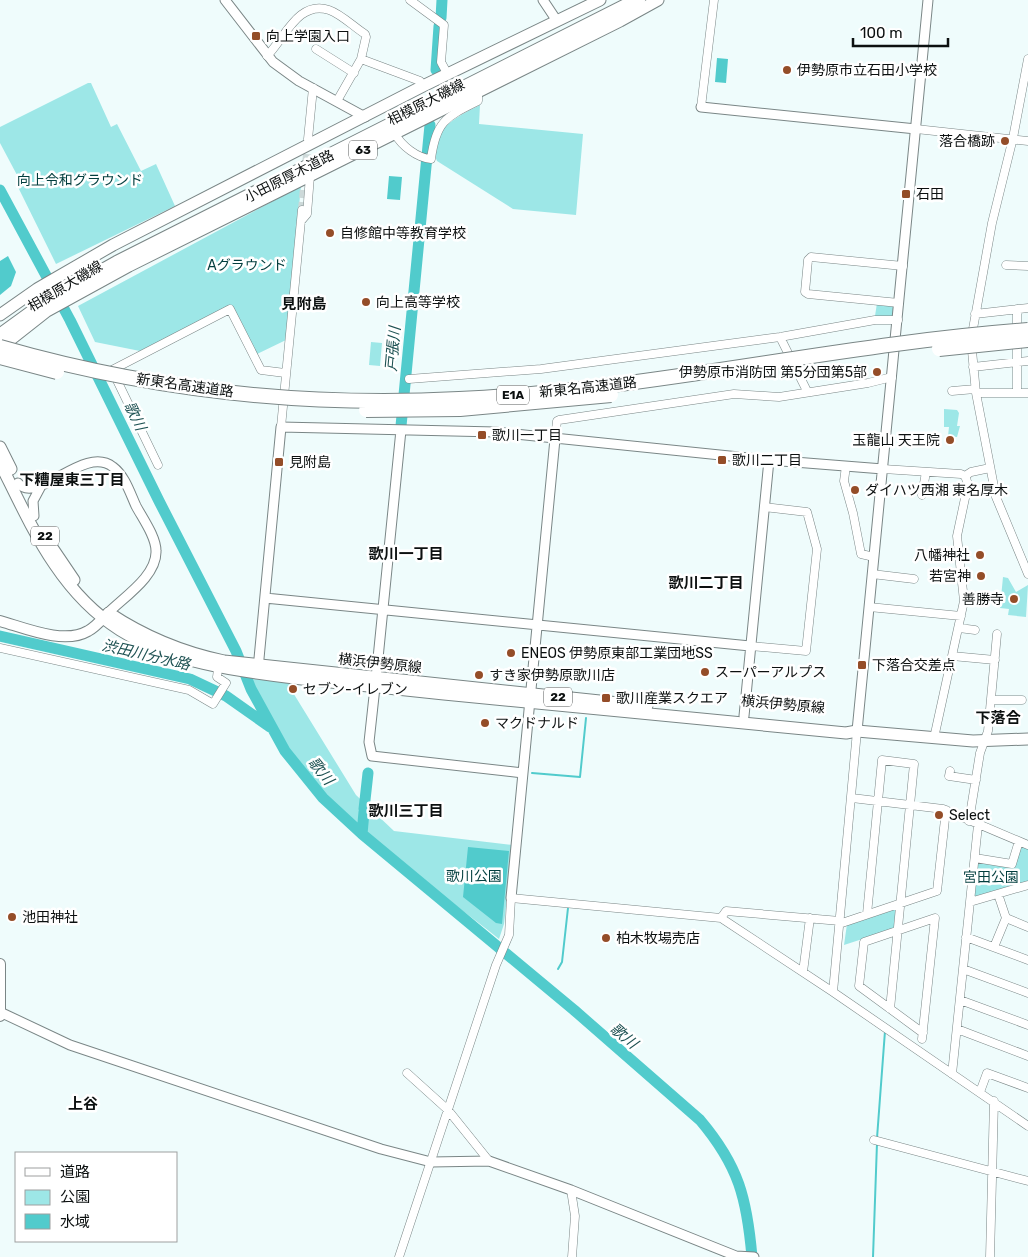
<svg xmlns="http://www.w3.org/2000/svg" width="1028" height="1257" viewBox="0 0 1028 1257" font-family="Rubik,'Noto Sans JP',sans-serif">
	<rect width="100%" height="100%" fill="#effcfc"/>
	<path fill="#9de7e7" d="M88 83H91L111 127 117 124 141 171 156 164 175 206 56 264 16 183 17 175 0 143V127Z
		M480 105 479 124 583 134 576 215 513 209 437 161C424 132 460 115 480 105Z
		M301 186 286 340 255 355 231 306 140 351 95 342 78 306Z
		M877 303 894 305 895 316H875Z
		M371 342 382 343 380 366 369 365Z
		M386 344 397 345 395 367 384 366Z
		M944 409 957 410 959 413 957 426H960L957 437 948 436 949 427H944Z
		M1003 577 1008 578 1016 592 1028 585 1026 617 1008 615 1009 609 1000 608Z
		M253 679 289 682 292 691 356 795 394 831 513 845 504 924 499 939C435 887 360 840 306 775 285 750 267 709 251 680Z
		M1020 844 1028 847V882L976 899 973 896 976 861 1013 865Z
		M898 906 896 928 844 945 847 924Z"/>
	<path fill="#51cbcc" d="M717 58 728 59 726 83 715 82Z
		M389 176 402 177 400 200 387 199Z
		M8 256 16 272 11 286 0 295V261Z
		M468 847 509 851 502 924 496 923 463 897Z"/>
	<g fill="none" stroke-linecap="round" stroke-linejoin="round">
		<path stroke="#51cbcc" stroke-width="2" d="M532 773 580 777 586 718
			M558 969 562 962 568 908
			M877 1138 885 1031
			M873 1257 877 1143"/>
		<path stroke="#51cbcc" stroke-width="11" d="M441 18 442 0
			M436 70 439 26
			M0 190 70 320 159 501 236 651 251 689 285 751 323 798 362 834 574 1010 700 1120C739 1166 747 1199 752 1257
			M401 426 430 125
			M0 636 190 679 226 696 270 727
			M364 809 368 773
			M362 834 364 812"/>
		<path stroke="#cdd9d9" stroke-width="8" stroke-dasharray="8 4" stroke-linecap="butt" d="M302 210 308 143"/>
		<defs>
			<path id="minor" d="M410 0 444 25 441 62 448 75
				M316 49 354 73
				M267 56C285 38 298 0 329 10 341 14 354 27 365 34L366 37 361 59 337 101
				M361 59 420 81 423 86
				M1028 59 1013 138 992 223 971 340 976 393 996 497 1028 574
				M701 107 714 0
				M916 129 1028 141
				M395 134C402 146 417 158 431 159 436 121 446 117 478 101V93
				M308 139 313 88
				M301 221 307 214 310 176
				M1006 265 1028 266
				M899 303 808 294 805 292 808 260 811 257 903 266
				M975 314 1028 308
				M780 337 807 391
				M973 367 1028 361
				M409 379 541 369 780 337 875 320H898
				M952 391 975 389
				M1017 392V309
				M976 393H1028
				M281 427 302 210
				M555 439 557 421 559 420 734 394 779 397 868 383 892 377
				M158 465 112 370 230 309 261 370 285 373
				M846 466 844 481 853 513 861 554 874 557
				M883 469 961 474 965 476 968 484 957 536 964 601 934 738
				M965 476 971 472 990 468
				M922 495 926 472
				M872 574 914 579
				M964 595 990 598
				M869 607 961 616
				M959 628 975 630
				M750 646 806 651 817 549 807 512 764 507
				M0 648 189 690 213 704 226 683 217 677 218 669
				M952 656 995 660
				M991 700H1022
				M857 731 833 992 1028 1126
				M950 771 949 776 976 780
				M852 798 943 809 1028 845
				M969 821 980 753 988 731 997 634
				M975 858 1012 864 1019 841
				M970 902 1028 885
				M867 914 882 760 914 764 890 1009
				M721 918 833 992
				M1006 918 1028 927
				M839 924 937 891 946 810
				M966 937 1028 960
				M994 947 1006 918 998 894
				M963 969 1028 993
				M803 972 810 918
				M960 1000 1028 1025
				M957 1029 1028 1056
				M922 1039 935 918 864 942 859 986 923 1033
				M407 1073 448 1110 489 1161
				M952 1074 978 825
				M980 1092 987 1073 1028 1088
				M874 1140 1028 1181
				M571 1190 575 1216 572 1257
				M399 1257 496 965 509 935 511 898 721 918 726 911 840 921
				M990 1257 994 1101"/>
			<path id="tertiary" d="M225 0 273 62 299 81 365 117
				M543 0 557 21
				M701 107 916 129
				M18 483C37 506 84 444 113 467 125 476 130 493 136 506 143 519 156 537 156 551 157 576 124 597 108 613
				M34 516 33 501 41 486
				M265 598 750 646
				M258 669 281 427 496 432 769 460 883 469
				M376 678 401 430
				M375 687 369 742 372 756 523 773
				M744 716 769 460
				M857 731 928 0
				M511 898 555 439
				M0 1012 70 1045 381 1149 431 1162 489 1161 571 1190 736 1256 754 1257"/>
			<path id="secondary" d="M0 621C25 628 64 645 88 631 96 627 102 619 108 613
				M0 964V1016"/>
			<path id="primary" d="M0 315 37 289 113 245 423 86 600 0
				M0 348 47 311 129 266 620 21 658 0
				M0 447 11 469
				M0 463C31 525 59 592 120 630 177 665 238 671 302 679 349 684 396 689 444 694 578 707 712 720 846 733L857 731 973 741 1028 739
				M51 546 74 580
				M109 613C145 637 181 652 224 661L647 706"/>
			<path id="motorway" d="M0 336 44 304 117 263 638 0"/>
		</defs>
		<use href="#minor" stroke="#7a8686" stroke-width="9"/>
		<use href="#tertiary" stroke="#7a8686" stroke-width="11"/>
		<use href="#secondary" stroke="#7a8686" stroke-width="12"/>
		<use href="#primary" stroke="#7a8686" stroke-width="13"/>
		<use href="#motorway" stroke="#7a8686" stroke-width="16"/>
		<use href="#minor" stroke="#fff" stroke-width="8"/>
		<use href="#tertiary" stroke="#fff" stroke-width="9"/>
		<use href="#secondary" stroke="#fff" stroke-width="10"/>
		<use href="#primary" stroke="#fff" stroke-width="11"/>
		<use href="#motorway" stroke="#fff" stroke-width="14"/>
		<defs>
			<path id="motorway-bridge" d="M0 347C149 390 304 407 459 399 650 390 837 344 1028 330
				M939 349 1028 340
				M0 357 57 372
				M366 410 460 409 611 395"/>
		</defs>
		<use href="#motorway-bridge" stroke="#7a8686" stroke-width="16" stroke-linecap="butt"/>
		<use href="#motorway-bridge" stroke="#fff" stroke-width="14"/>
	</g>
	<g fill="#944d28" stroke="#fff" stroke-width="2">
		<rect x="251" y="31" width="10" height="10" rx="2.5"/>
		<circle cx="787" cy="70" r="5"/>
		<circle cx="1005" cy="141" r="5"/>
		<rect x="901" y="189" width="10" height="10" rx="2.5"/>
		<circle cx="330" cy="233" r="5"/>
		<circle cx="366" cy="302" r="5"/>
		<circle cx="877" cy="372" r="5"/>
		<rect x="477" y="430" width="10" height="10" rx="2.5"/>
		<circle cx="950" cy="440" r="5"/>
		<rect x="717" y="455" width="10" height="10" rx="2.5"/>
		<rect x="274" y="457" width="10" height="10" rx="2.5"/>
		<circle cx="855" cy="490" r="5"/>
		<circle cx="980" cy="555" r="5"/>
		<circle cx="981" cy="576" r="5"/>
		<circle cx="1014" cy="599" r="5"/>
		<circle cx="511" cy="653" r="5"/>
		<rect x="857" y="660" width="10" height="10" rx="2.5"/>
		<circle cx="705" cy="672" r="5"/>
		<circle cx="479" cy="675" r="5"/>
		<circle cx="293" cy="689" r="5"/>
		<rect x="601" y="693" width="10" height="10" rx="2.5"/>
		<circle cx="485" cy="723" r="5"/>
		<circle cx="939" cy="815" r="5"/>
		<circle cx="12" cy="917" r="5"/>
		<circle cx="606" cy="938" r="5"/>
	</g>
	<g text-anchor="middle" stroke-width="5" stroke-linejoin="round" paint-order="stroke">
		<g fill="#fff" stroke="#555858" stroke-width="1">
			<rect x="349" y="140.5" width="28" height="19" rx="4"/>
			<rect x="497" y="385.5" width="32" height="19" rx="4"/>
			<rect x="31" y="526.5" width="28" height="19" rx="4"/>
			<rect x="544" y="687.5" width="28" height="19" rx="4"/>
		</g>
		<g font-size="12" font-weight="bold" fill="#0c1010">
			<text x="363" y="154">63</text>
			<text x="513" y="399">E1A</text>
			<text x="45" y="540">22</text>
			<text x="558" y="701">22</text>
		</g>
		<g font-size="14" fill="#0c1010" stroke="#fff" text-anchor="start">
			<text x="266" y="41">向上学園入口</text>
			<text x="797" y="75">伊勢原市立石田小学校</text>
			<text x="995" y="146" text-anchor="end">落合橋跡</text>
			<text x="916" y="199">石田</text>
			<text x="340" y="238">自修館中等教育学校</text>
			<text x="376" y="307">向上高等学校</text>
			<text x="867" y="377" text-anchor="end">伊勢原市消防団 第5分団第5部</text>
			<text x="492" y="440">歌川一丁目</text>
			<text x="940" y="445" text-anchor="end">玉龍山 天王院</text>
			<text x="732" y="465">歌川二丁目</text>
			<text x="289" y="467">見附島</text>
			<text x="865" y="495">ダイハツ西湘 東名厚木</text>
			<text x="970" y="560" text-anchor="end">八幡神社</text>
			<text x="971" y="581" text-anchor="end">若宮神</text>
			<text x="1004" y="604" text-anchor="end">善勝寺</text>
			<text x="521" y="658">ENEOS 伊勢原東部工業団地SS</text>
			<text x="872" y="670">下落合交差点</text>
			<text x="715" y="677">スーパーアルプス</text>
			<text x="489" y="680">すき家伊勢原歌川店</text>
			<text x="303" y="694">セブン-イレブン</text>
			<text x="616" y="703">歌川産業スクエア</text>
			<text x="495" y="728">マクドナルド</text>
			<text x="949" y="820">Select</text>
			<text x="22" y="922">池田神社</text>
			<text x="616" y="943">柏木牧場売店</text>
		</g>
		<g font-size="14" fill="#0c1010" stroke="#fff">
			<text transform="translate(426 102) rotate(-27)" y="5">相模原大磯線</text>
			<text transform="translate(289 176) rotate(-27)" y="5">小田原厚木道路</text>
			<text transform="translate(65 286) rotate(-31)" y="5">相模原大磯線</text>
			<text transform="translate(185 385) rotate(8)" y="5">新東名高速道路</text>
			<text transform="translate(588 387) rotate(-6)" y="5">新東名高速道路</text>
			<text transform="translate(380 663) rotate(6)" y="5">横浜伊勢原線</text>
			<text transform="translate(783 704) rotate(5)" y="5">横浜伊勢原線</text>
		</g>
		<g font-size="14" fill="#023e3e" stroke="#fff">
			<text x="80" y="185">向上令和グラウンド</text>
			<text x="247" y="270">Aグラウンド</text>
			<text x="474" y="881">歌川公園</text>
			<text x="991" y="882">宮田公園</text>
		</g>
		<g font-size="15" font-weight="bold" fill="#0c1010" stroke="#fff">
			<text x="304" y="309">見附島</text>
			<text x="72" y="485">下糟屋東三丁目</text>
			<text x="406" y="559">歌川一丁目</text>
			<text x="706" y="588">歌川二丁目</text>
			<text x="998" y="723">下落合</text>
			<text x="406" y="816">歌川三丁目</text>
			<text x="83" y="1109">上谷</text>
		</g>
		<g font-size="15" font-style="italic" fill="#1d5152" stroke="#fff">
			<text transform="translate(393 349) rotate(-85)" y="5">戸張川</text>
			<text transform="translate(135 416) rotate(64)" y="5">歌川</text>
			<text transform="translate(146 655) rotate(13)" y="5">渋田川分水路</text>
			<text transform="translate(321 771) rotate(51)" y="5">歌川</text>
			<text transform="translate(624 1036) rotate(40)" y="5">歌川</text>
		</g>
	</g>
	<rect x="15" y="1152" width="162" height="90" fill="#ffffff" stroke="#9e9f9f"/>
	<rect x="25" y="1168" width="25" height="8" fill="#ffffff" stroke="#9e9f9f"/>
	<text x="60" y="1177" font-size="15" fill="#0c1010">道路</text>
	<rect x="25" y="1190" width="25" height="15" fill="#9de7e7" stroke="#9e9f9f"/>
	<text x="60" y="1202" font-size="15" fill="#0c1010">公園</text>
	<rect x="25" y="1214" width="25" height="15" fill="#51cbcc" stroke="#9e9f9f"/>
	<text x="60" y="1227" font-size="15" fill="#0c1010">水域</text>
	<path d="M853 38v8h95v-8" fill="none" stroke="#0c1010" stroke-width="2.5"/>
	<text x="860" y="38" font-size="15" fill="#0c1010" stroke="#ffffff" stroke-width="4" paint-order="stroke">100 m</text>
</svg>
